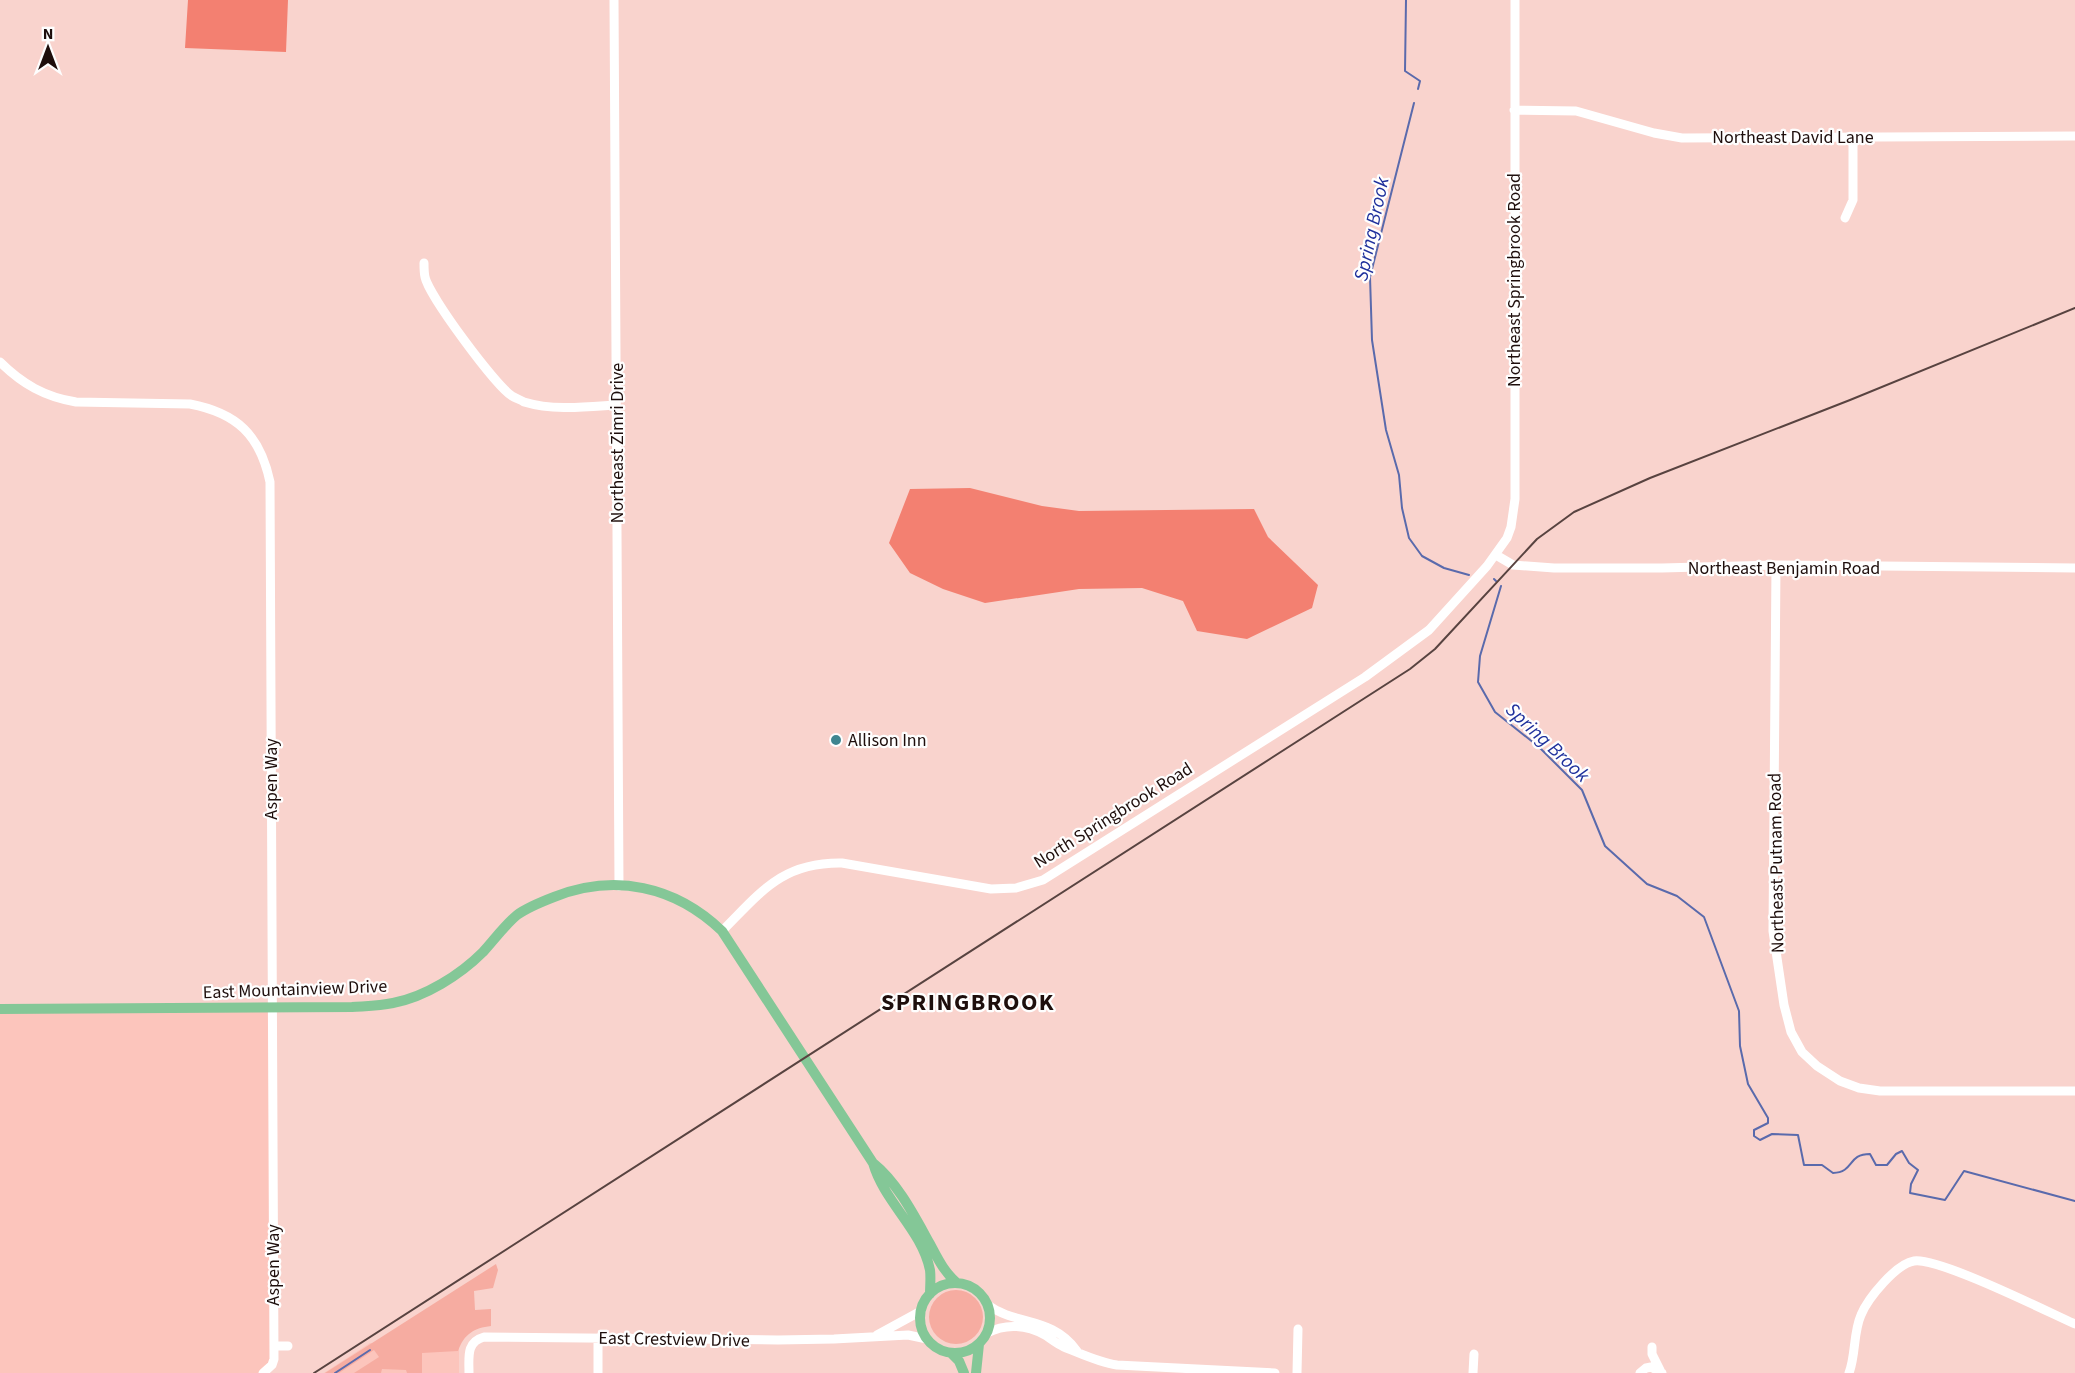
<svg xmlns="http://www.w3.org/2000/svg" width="2075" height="1373" viewBox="0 0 2075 1373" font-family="'Source Sans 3',sans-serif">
	<rect width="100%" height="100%" fill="#f9d3cd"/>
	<path fill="#fcc5bc" d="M0 1007H273L274 1346 268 1370 264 1373H0Z
		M370 1343H459V1373H324Z"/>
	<path fill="#f6aca1" d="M496 1264 498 1270 493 1288 474 1291 475 1310 491 1309V1326C474 1328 464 1334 458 1351L422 1353V1373H407L406 1370 382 1369 381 1373H354L379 1357 374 1350 339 1373H325Z
		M929 1317a27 27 0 1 1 54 0a27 27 0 1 1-54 0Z"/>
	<path fill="#f38071" d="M188 0H288L286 52 185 48Z
		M970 488 1042 506 1079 511 1254 509 1268 537 1318 585 1312 608 1247 639 1197 631 1183 601 1142 588 1079 589 985 603 943 589 910 573 889 543 910 489Z"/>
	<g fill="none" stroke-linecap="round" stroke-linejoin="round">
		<path stroke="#5a6aac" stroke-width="2" d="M1406 0 1405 71 1420 81 1418 89
			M1414 103 1370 277 1372 340 1386 430 1399 475 1402 508 1409 538 1422 556 1444 568 1469 575
			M1494 579 1496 581
			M1501 586 1480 656 1478 682 1495 712 1539 747 1582 790 1605 846 1647 884 1677 896 1704 917 1739 1011 1740 1046 1748 1084 1768 1118V1123L1754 1130V1136L1760 1140 1772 1134 1798 1135 1804 1165H1822L1833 1173C1855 1172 1847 1154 1870 1154L1876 1165H1887L1896 1154 1902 1151 1909 1163 1918 1170 1911 1184 1910 1193 1945 1200 1964 1171 2075 1201
			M335 1373 370 1350"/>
		<path stroke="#fff" stroke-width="9" d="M614 0 619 886
			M1514 110 1576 111 1654 133 1682 138 2075 136
			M1845 218 1853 200V137
			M424 263C424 268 424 273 425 277 429 296 495 385 512 396 515 398 521 400 524 402 554 411 586 407 616 405
			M0 362C22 384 45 397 76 402L190 404C237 413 260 435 270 482L274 1359 272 1365 263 1373
			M1496 555 1513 565 1554 568H1662L1776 565 2075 568
			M1776 565 1773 931 1784 1005 1791 1032 1802 1052 1817 1066 1840 1081 1859 1088 1880 1091H2075
			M722 931C761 892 782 862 842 863L991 889 1016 888 1043 880 1365 677 1429 630 1487 566 1507 538 1511 527 1515 499V0
			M988 1305C1016 1326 1052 1316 1077 1351
			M987 1333C1006 1323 1027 1325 1045 1335 1051 1339 1057 1344 1064 1347 1082 1354 1098 1362 1117 1365L1275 1373
			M877 1335 921 1311
			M274 1346H288
			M1652 1347V1354L1660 1370
			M469 1373C469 1357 466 1342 484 1337L778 1340 834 1339 908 1335 927 1339
			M598 1373V1338
			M1297 1373 1298 1329
			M1473 1373 1474 1354
			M1640 1373 1646 1368 1651 1367 1662 1373
			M1849 1373C1856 1355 1853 1333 1861 1315 1868 1298 1896 1264 1914 1261 1938 1257 2046 1311 2075 1324"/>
		<path stroke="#84c797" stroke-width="10" d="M0 1009 352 1007C366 1006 379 1006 393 1003 425 997 460 975 483 952 494 940 504 926 517 915 528 907 541 902 554 897 615 873 675 886 722 931L873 1163C898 1183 915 1217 930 1244 938 1259 944 1272 957 1283
			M873 1163C884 1202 922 1230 930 1270 931 1278 930 1286 930 1294
			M920 1318a35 35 0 1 1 70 0a35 35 0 1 1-70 0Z
			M951 1353 959 1361 964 1373
			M976 1373 979 1344"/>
		<path stroke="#584340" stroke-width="2" d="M314 1373 1410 669 1435 649 1537 539 1574 512 1650 478 1850 400 2075 308"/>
	</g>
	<circle fill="#3f8590" stroke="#fefefe" stroke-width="2" cx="836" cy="740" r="6"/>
	<g text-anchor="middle" stroke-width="4.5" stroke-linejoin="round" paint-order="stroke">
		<g font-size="18" fill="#1e0e0c" stroke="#fefefe">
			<text x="1793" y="143">Northeast David Lane</text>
			<text transform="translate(1514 280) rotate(-90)" y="6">Northeast Springbrook Road</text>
			<text transform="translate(617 443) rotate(-90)" y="6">Northeast Zimri Drive</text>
			<text x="1784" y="574">Northeast Benjamin Road</text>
			<text transform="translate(271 779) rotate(-90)" y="6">Aspen Way</text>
			<text transform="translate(1113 815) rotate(-32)" y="6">North Springbrook Road</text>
			<text transform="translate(1776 863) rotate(-91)" y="6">Northeast Putnam Road</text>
			<text transform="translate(295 989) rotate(-2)" y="6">East Mountainview Drive</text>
			<text transform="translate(273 1265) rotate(-90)" y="6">Aspen Way</text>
			<text transform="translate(674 1339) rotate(1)" y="6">East Crestview Drive</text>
		</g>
		<g font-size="18" fill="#1e0e0c" stroke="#fefefe" text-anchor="start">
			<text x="848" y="746">Allison Inn</text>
		</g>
		<g font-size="20" font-style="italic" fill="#1f309c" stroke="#fefefe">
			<text transform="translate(1371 229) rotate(-78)" y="7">Spring Brook</text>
			<text transform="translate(1548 742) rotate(43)" y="7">Spring Brook</text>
		</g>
		<g font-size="24" font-weight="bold" letter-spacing="1.5" fill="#1e0e0c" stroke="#fefefe">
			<text x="968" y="1010">SPRINGBROOK</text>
		</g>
	</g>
	<g transform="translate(48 48)" stroke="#fefefe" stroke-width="4.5" paint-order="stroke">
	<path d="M0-4.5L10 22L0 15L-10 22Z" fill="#1e0e0c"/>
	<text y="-9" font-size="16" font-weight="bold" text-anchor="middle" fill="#1e0e0c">N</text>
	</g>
</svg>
